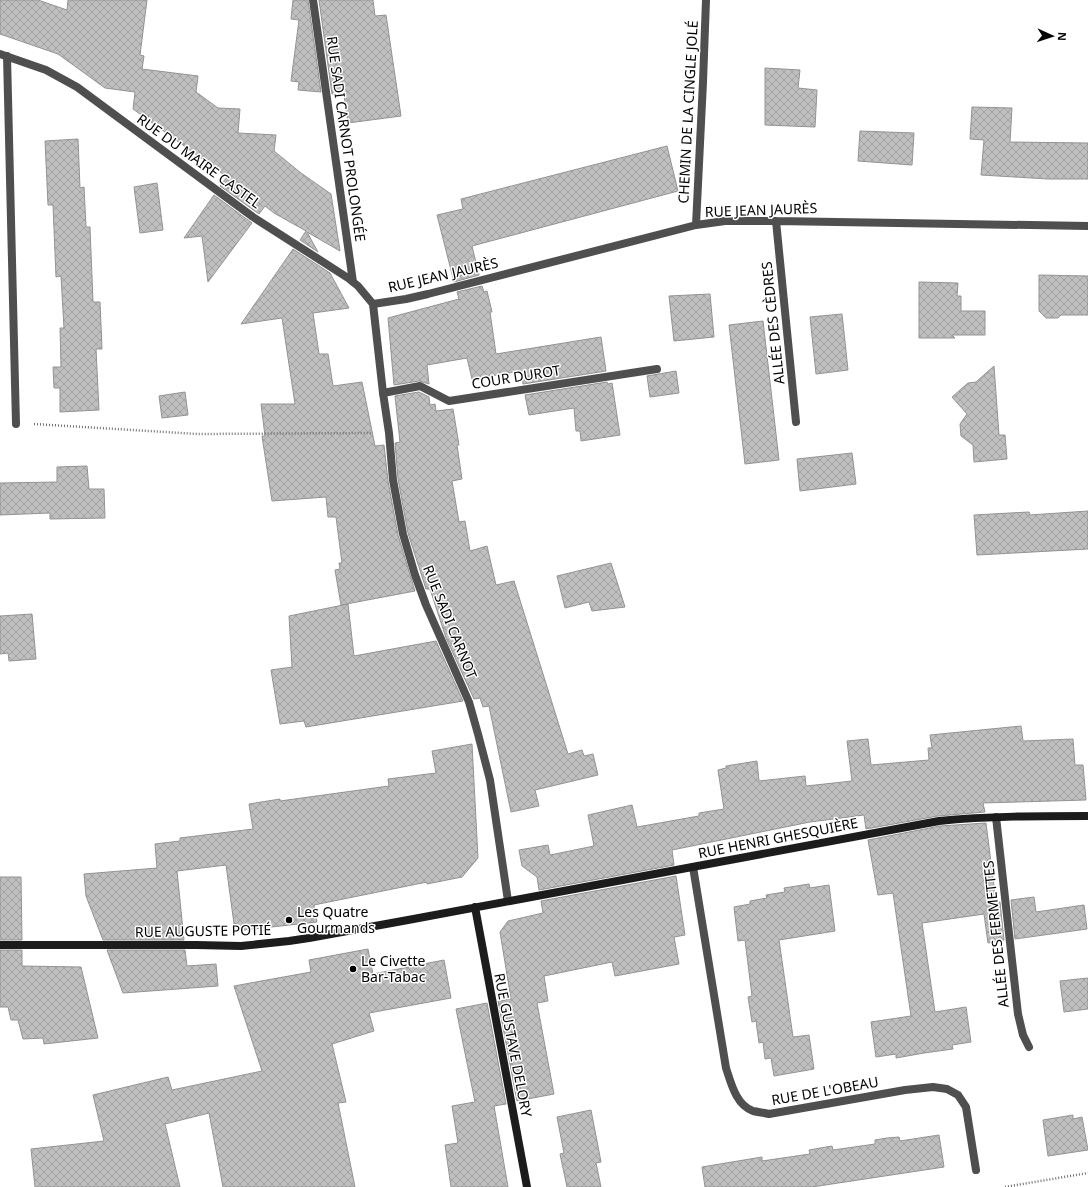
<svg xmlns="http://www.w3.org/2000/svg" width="1088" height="1187" viewBox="0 0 1088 1187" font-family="'Noto Sans',sans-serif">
	<defs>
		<pattern id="building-cross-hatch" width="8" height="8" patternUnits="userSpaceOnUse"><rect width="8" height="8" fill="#bfbfbf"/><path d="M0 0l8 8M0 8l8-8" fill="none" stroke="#a2a2a2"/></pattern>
	</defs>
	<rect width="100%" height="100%" fill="#fff"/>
	<path fill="url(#building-cross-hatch)" stroke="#939393" d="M0 0H38L67 10 68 0H147L140 55 144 56 142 69 198 76 196 92 218 108 240 109 238 133 276 135 274 151 301 173 331 194 340 251 307 232 318 252 300 240 306 231 274 213 265 206 259 214 220 186 227 177 133 109 135 92 105 88 58 54 0 34Z
		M293 0H308L321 92 298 90 299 82 291 81 299 20 291 19Z
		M319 0H373L375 16 386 15 401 116 348 123 344 95 332 94Z
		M765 68 800 70 798 88 817 90 815 127 765 125Z
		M972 107 1012 108 1010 142 1088 143V179H1048L981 175 984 140 970 139Z
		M860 131 914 133 912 165 858 161Z
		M78 139 80 188 84 187 86 227H90L93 302H100L102 349H96L99 410 60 412V388H54L53 367H61L60 328H64L61 276 56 277 53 205H48L45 141Z
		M667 146 678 191 472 246 479 275 454 282 437 215 463 209 461 199Z
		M157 183 163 230 140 233 134 187Z
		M214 195 252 223 208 282 202 236 184 238Z
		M293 249 330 273 349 308 313 313 319 354H328L333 386 362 382 375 446 384 445 388 481 398 535 415 591 341 605 335 570 340 569 339 563H342L336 517H328L326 497 272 501 262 436H265L261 404H295L282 318 241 324Z
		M1039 275 1088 276V315H1061L1058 318H1046L1039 311Z
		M919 282 958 283 957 296H961V311H985V335H952L955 338H919Z
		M482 286 484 292 487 291 492 312H490L496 354 601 337 606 371 523 384 521 371 472 379 467 358 427 365 429 384 419 381 394 385 388 318 459 299 457 292Z
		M710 294 714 337 674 341 669 296Z
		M842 314 848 370 816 374 810 317Z
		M763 321 779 460 745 464 729 325Z
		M994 366 999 435H1005L1007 459 974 462 973 445 961 436 960 424 967 414 952 397 968 383 976 382Z
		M676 371 679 393 650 397 647 376Z
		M607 382 608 384 612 383 620 435 581 441 580 431H576L574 408 529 415 525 395Z
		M185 392 188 415 162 418 159 396Z
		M419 392 429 397 430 405 435 404 436 411 453 409 459 445H457L462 479 452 481 459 522 465 521 470 551 487 546 496 585 514 581 568 754 582 750 584 756 593 754 598 775 535 790 539 806 511 812 489 706 483 707 480 698 474 699 446 638 430 589H426L408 533 398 479 395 443 400 442 395 396Z
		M852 453 856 484 800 491 797 459Z
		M87 466 89 489H104L105 518 50 519V513L0 515V483L57 482V467Z
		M1088 511V549L977 555 974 515 1029 512 1030 515Z
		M611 563 625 607 592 611 589 602 565 608 557 576Z
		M348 604 354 656 436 641 463 701 306 727 304 721 280 724 271 670 292 667 289 616Z
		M32 614 36 659 9 661 8 653 0 654V616Z
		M1021 726 1023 741 1073 739 1075 765H1083L1086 800 983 803 985 812 938 816 866 829 864 815 810 822 672 850 674 865 539 890 537 877 522 866 519 850 548 845 550 855 594 846 588 815 632 805 637 827 699 816V813L724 809 718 770 726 768V766L757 761 759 781 805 776 806 786 852 781 847 741 868 739 871 765 929 760 928 748H932L930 735Z
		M472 744 478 858 462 877 427 884V882L314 905 317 922 235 931 226 865 177 871 184 940H103L86 896 84 874 157 868 155 844 180 841V838L253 829 249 804 280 799V801L389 786 388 779 436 773 432 751Z
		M986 823 996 902H1000L1004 940 988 943 984 914 922 923 935 1012 966 1007 971 1042 952 1045 953 1049 924 1053 896 1058V1054L876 1057 871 1022 911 1016 893 893 878 895 868 840 940 826Z
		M676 876 685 935 674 937 679 964 615 976 612 962 544 976 548 1001 537 1003 554 1094 517 1101 498 1001 511 999 500 932 508 921 543 913 541 901Z
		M0 877H21L22 940H0Z
		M809 884 810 888 829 885 835 931 779 940 793 1037 809 1035 814 1069 774 1076 771 1058 765 1059 763 1042 759 1043 756 1021 752 1022 748 997 752 996 745 940 738 941 734 907 750 904V901L767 898 766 895 785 892 784 888Z
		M1034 897 1036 912 1084 905 1087 929 1015 939 1011 900Z
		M368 949 373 974 444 960 451 998 369 1013 374 1031 332 1044 346 1102 338 1103 355 1187H223L209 1113 165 1124 180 1187H35L31 1149 104 1141 93 1095 168 1077 172 1090 262 1071 234 986 311 972 309 960Z
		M0 950H22V966L81 967 98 1038 44 1044 43 1038 23 1039 18 1020H11L8 1007H0Z
		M107 950H185L187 966 216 964 218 986 123 993Z
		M1088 978V1009L1064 1012 1060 981Z
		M487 1003 506 1104 494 1106 508 1187H451L445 1145 458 1143 452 1106 475 1102 456 1009Z
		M591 1110 601 1162 596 1163 601 1187H567L560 1154 564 1153 557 1117Z
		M1073 1115V1119L1082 1117 1088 1150 1048 1156 1043 1120Z
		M939 1135 944 1167 812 1187H705L702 1167 762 1157V1161L810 1154 809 1150 832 1146 833 1150 875 1144V1140L887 1138 899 1137 900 1141Z"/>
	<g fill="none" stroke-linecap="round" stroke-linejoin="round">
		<path stroke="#717171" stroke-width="2.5" stroke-dasharray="1 2" stroke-linecap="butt" d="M34 424 198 434 371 433
			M1005 1187 1088 1173"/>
		<path stroke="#4f4f4f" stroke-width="8" d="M383 393 420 386 449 401 657 369"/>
		<path stroke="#4f4f4f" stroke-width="8" d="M313 0 353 282
			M0 54 46 70 77 87 253 217 348 278 358 286 373 304 383 393 389 433 393 480 403 534 415 575 426 605 469 702 478 734 490 780 508 901
			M7 56 16 424
			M776 221 796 422
			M696 225 703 82 706 0
			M373 304 406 299 428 294 696 225 725 221H776L1088 226
			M996 817 1018 1014 1023 1035 1029 1047
			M693 867 726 1068C731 1083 736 1105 753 1111 758 1112 764 1113 769 1114L905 1090 933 1087 947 1089 958 1095 966 1107 976 1170"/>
		<path stroke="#1c1c1c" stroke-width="8" d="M475 907 527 1187
			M0 945H196L241 946 289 941 309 938 408 920 939 821C989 816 1038 816 1088 816"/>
	</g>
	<g fill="#000" stroke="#fff" stroke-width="1.5">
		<circle cx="289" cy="920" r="4"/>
		<circle cx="353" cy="969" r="4"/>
	</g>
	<g text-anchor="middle" stroke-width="3" stroke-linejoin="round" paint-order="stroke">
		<g font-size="14" fill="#000" stroke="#fff">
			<text transform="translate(688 112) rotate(-87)" y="5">CHEMIN DE LA CINGLE JOLÉ</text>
			<text transform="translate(346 139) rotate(82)" y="5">RUE SADI CARNOT PROLONGÉE</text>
			<text transform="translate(199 161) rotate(36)" y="5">RUE DU MAIRE CASTEL</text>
			<text transform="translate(761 210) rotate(-2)" y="5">RUE JEAN JAURÈS</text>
			<text transform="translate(443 275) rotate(-13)" y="5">RUE JEAN JAURÈS</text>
			<text transform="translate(773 323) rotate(-96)" y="5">ALLÉE DES CÈDRES</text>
			<text transform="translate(516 377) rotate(-9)" y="5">COUR DUROT</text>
			<text transform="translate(450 622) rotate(68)" y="5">RUE SADI CARNOT</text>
			<text transform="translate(778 838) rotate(-11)" y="5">RUE HENRI GHESQUIÈRE</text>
			<text transform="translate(203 931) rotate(-1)" y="5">RUE AUGUSTE POTIÉ</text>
			<text transform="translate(996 934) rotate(-96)" y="5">ALLÉE DES FERMETTES</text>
			<text transform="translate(513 1045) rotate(79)" y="5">RUE GUSTAVE DELORY</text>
			<text transform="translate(825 1091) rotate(-10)" y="5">RUE DE L'OBEAU</text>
		</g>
		<g font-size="14" fill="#000" stroke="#fff" text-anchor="start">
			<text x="297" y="917">Les Quatre<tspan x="297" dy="16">Gourmands</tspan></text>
			<text x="361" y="966">Le Civette<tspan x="361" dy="16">Bar-Tabac</tspan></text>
		</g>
	</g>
	<g transform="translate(1052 36) rotate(93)" stroke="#ffffff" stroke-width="3" paint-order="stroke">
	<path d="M0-3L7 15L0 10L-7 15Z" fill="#000000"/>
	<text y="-6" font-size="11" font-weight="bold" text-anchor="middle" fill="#000000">N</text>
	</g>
</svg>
